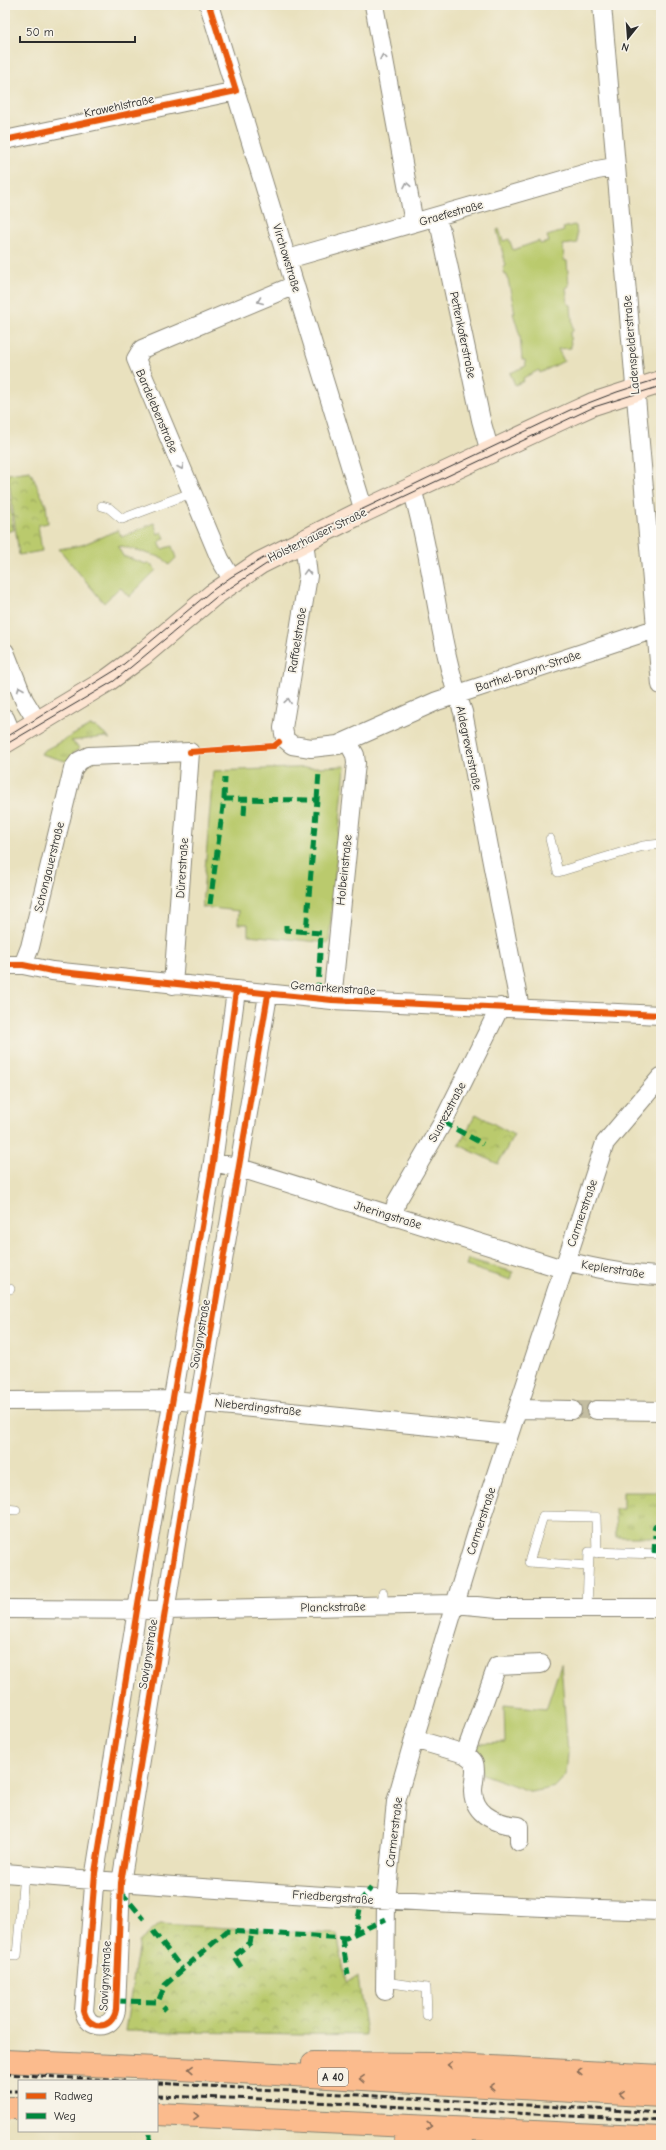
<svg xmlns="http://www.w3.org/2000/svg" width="666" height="2150" viewBox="0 0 666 2150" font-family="'Comic Neue',sans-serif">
	<defs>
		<pattern id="grass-tufts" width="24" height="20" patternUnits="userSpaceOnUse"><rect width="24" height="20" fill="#baca6d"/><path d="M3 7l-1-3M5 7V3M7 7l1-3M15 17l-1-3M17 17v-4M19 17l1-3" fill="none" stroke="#97a45a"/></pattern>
		<pattern id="cemetery-stones" width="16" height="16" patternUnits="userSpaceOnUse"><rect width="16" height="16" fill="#baca6d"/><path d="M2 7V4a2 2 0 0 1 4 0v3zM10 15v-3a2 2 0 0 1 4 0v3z" fill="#97a45a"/></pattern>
		<pattern id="park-crowns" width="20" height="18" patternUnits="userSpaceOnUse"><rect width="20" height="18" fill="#baca6d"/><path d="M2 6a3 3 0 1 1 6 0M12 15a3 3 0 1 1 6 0" fill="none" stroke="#97a45a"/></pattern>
	</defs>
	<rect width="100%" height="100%" fill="#f7f3e8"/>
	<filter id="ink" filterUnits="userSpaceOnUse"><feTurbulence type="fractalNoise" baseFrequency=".025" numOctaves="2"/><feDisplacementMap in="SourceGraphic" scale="8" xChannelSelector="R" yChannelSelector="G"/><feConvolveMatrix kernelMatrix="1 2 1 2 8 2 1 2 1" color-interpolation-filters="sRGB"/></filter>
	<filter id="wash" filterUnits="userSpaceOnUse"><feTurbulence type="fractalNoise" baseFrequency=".012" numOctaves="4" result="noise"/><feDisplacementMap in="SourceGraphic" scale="16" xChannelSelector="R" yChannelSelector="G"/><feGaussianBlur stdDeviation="0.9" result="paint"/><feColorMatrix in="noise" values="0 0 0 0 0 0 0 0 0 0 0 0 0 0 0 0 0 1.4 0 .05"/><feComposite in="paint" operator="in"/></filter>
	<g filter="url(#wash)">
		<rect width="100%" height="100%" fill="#e9e1be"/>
		<path fill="url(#grass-tufts)" stroke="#727a4c" d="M90 726 96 727 110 739 105 737 71 741 80 748 72 754 69 762 41 754 43 751Z
			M468 1259 513 1272 511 1280 466 1266Z
			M623 1492H661V1537H616L615 1509H623Z"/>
		<path fill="url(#cemetery-stones)" stroke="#727a4c" d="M5 475 14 530 5 532Z"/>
		<path fill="url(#park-crowns)" stroke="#727a4c" d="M30 471 46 505 48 523 38 525 42 551 19 555 8 474Z
			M476 1114 514 1135 498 1164 459 1145Z
			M160 1924 337 1934 346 1981 358 1977 366 2035 125 2031 139 1942Z"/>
		<path fill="#baca6d" stroke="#727a4c" d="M574 225 576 226 578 243 563 245 564 260 567 261 569 286 566 288 568 304 571 305 573 331 570 333 571 348 558 349 564 361 540 373 539 370 523 378 524 381 515 385 510 373 526 366 525 360H522L520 336 513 313H515L507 275H505L503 267 506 266 497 230 499 229 503 241 509 239 513 250 539 241 540 244 549 242 547 236 564 231 563 228Z
			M154 523 158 534 162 532 165 538 159 542 162 549 172 546 176 558 169 565 163 558 121 546 118 547 123 556 146 564 148 562 156 570 129 597 120 587 104 603 59 549 82 545 118 530 122 537Z
			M345 766 329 943 248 935V924H238L239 911 202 907 213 771Z
			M561 1664 568 1753 566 1775 555 1787 532 1792 482 1774 477 1744 505 1743 504 1705 546 1709Z"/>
	</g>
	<g filter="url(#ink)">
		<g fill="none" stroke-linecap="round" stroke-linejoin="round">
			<path stroke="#c3bda1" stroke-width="18" stroke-dasharray="18 9" stroke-linecap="butt" d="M572 1410H596"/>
			<defs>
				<path id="service" d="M102 506 109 508 122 519 191 493
					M550 839 558 872 643 846 661 844
					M5 1289H10
					M5 1509 16 1510
					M588 1566 529 1562 543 1516 596 1517 597 1553
					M383 1593V1606
					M587 1608 589 1552 661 1554
					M5 1955 17 1956 24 1874
					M385 1982 426 1988 427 2016"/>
				<path id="minor" d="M209 5 364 511
					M374 5 414 223
					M602 5 661 685
					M5 140 236 91
					M435 217 441 231 481 420 490 452
					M288 259 597 170 615 167
					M412 489C434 562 437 640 463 712L520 1008
					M304 540 308 576 283 728 285 739 292 745 311 748 338 745 437 701 661 627
					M233 581 220 559 136 359 142 349 295 285
					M5 652 24 700 38 723
					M5 718 13 737
					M5 965H23L52 971 332 1000 661 1015
					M23 965 30 947 73 769 79 761 89 756 190 752 173 985
					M236 991 213 1162 137 1610 95 1873 84 2011C88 2030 112 2031 116 2010L121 1883 199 1402 268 995
					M332 1000 356 763 355 755 348 742
					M213 1162 240 1168 563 1269
					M393 1217 397 1201 443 1122 500 1007
					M566 1261C597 1269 628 1275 661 1276
					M5 1401 173 1400 509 1434
					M518 1409 572 1410
					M596 1410 661 1411
					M5 1609 166 1610 455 1604 498 1608H661
					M414 1739 465 1754C468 1757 473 1759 474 1763 477 1771 473 1783 473 1791 474 1816 498 1824 519 1826V1842
					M465 1754 497 1666 541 1664
					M5 1873C223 1891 442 1905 661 1911
					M385 1991 386 1901 396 1802 414 1739 478 1529 605 1143 661 1077"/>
				<path id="secondary" d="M5 742 108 680 142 655 213 595 260 563 364 511 571 414 593 404 661 382"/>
				<path id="motorway" d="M5 2061 221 2071 661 2096
					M313 2063 436 2064 661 2076
					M5 2108H19
					M157 2114 661 2138
					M405 2137 462 2145"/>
			</defs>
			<use href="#service" stroke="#8a8674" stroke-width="10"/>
			<use href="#minor" stroke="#8a8674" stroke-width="20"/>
			<use href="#secondary" stroke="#8a8674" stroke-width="24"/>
			<use href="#motorway" stroke="#8a8674" stroke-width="24"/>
			<use href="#service" stroke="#fff" stroke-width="9"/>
			<use href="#minor" stroke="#fff" stroke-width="18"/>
			<use href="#secondary" stroke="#fde4d1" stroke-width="22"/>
			<use href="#motorway" stroke="#fbbb8d" stroke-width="22"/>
			<path stroke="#2b2b2b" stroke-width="1" d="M5 738 119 668 210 592 231 577 277 550 570 410 617 392 661 378
				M5 745 114 681 215 598 280 555 594 407 661 386"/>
			<path stroke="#2b2b2b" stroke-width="3" stroke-dasharray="6 3" stroke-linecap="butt" d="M5 2074 125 2081
				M157 2083 661 2113
				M5 2091H19
				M157 2096 261 2099 661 2121"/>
			<path stroke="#00873e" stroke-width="5" stroke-dasharray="10 5" stroke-linecap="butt" d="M224 799 225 778
				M317 800 319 772
				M244 815 245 799
				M210 904 224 799 317 800 306 932
				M286 925V930L321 933 318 989
				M443 1122 483 1144
				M654 1530 655 1527 661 1522
				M654 1553 655 1535
				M121 1892 144 1919
				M153 1931 182 1969
				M355 1934 362 1899 371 1888
				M342 1938 348 1975
				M241 1967 234 1956 250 1943 252 1933
				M116 2001 158 2002 165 1985 227 1931 346 1938 386 1919
				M163 2007 166 2010
				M150 2134V2145"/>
			<defs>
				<path id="cycleway" d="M5 140 236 91 209 5
					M190 752 274 746 279 742
					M5 965H23L52 971 332 1000 661 1015
					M236 991 213 1162 137 1610 95 1873 84 2011C88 2030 112 2031 116 2010L121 1883 199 1402 268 995"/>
			</defs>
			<use href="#cycleway" stroke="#f7f3e8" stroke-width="8"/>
			<use href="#cycleway" stroke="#e8590c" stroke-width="6"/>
		</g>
		<defs><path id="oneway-chevron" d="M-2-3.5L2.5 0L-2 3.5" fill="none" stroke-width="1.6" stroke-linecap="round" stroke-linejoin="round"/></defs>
		<g stroke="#a0a0a0">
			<use href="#oneway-chevron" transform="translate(383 57) rotate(-101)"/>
			<use href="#oneway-chevron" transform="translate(407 185) rotate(-101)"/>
			<use href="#oneway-chevron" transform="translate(260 301) rotate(158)"/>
			<use href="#oneway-chevron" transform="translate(181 467) rotate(67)"/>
			<use href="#oneway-chevron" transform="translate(307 572) rotate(-92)"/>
			<use href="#oneway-chevron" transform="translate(20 689) rotate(-112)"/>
			<use href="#oneway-chevron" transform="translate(288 701) rotate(-81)"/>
		</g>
		<g stroke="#896c57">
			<use href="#oneway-chevron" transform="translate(450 2065) rotate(-177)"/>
			<use href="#oneway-chevron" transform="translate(191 2069) rotate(-177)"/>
			<use href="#oneway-chevron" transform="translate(580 2072) rotate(-177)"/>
			<use href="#oneway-chevron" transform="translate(362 2079) rotate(-177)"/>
			<use href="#oneway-chevron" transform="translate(492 2087) rotate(-177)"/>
			<use href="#oneway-chevron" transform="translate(622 2094) rotate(-177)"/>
			<use href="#oneway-chevron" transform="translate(196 2116) rotate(2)"/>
			<use href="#oneway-chevron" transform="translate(429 2126) rotate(3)"/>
		</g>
	</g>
	<g text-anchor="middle" stroke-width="3.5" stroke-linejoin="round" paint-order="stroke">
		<rect fill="#f7f3e8" stroke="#686764" stroke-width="1" x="318" y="2068" width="30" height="18" rx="3"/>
		<g font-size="11" font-weight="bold" fill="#2b2b2b">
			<text x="333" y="2081">A 40</text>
		</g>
		<g font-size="12" fill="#2b2b2b" stroke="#f7f3e8">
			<text transform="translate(119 106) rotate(-12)" y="4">Krawehlstraße</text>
			<text transform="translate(451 213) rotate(-16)" y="4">Graefestraße</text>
			<text transform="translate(287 258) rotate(73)" y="4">Virchowstraße</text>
			<text transform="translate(463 335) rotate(78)" y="4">Pettenkoferstraße</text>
			<text transform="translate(631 345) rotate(-95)" y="4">Ladenspelderstraße</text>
			<text transform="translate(157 411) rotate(67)" y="4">Bardelebenstraße</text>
			<text transform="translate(317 535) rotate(-26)" y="4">Holsterhauser Straße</text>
			<text transform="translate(297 640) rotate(-81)" y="4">Raffaelstraße</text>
			<text transform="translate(528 671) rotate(-18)" y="4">Barthel-Bruyn-Straße</text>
			<text transform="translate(469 748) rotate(78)" y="4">Aldegreverstraße</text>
			<text transform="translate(49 867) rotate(-76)" y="4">Schongauerstraße</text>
			<text transform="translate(182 868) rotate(-86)" y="4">Dürerstraße</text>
			<text transform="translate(344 870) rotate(-84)" y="4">Holbeinstraße</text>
			<text transform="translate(333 988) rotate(4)" y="4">Gemarkenstraße</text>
			<text transform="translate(447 1112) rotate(-62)" y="4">Suarezstraße</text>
			<text transform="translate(582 1213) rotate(-71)" y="4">Carmerstraße</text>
			<text transform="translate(388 1215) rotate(17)" y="4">Jheringstraße</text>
			<text transform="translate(613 1269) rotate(9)" y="4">Keplerstraße</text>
			<text transform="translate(200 1334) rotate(-80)" y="4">Savignystraße</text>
			<text transform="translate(258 1407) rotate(6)" y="4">Nieberdingstraße</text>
			<text transform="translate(481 1521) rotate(-72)" y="4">Carmerstraße</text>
			<text transform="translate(333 1607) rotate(-1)" y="4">Planckstraße</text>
			<text transform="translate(148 1654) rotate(-81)" y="4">Savignystraße</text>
			<text transform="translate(394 1832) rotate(-83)" y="4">Carmerstraße</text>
			<text transform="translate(333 1897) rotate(4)" y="4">Friedbergstraße</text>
			<text transform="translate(105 1976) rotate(-87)" y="4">Savignystraße</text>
		</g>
	</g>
	<rect width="666" height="2150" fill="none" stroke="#f7f3e8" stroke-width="20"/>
	<rect x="18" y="2080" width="140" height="52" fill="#f7f3e8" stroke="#a5a39c"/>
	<rect x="26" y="2093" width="20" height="6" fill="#e8590c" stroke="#a5a39c"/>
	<text x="54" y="2100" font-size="12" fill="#2b2b2b">Radweg</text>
	<rect x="26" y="2113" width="20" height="6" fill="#00873e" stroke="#a5a39c"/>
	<text x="54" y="2120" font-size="12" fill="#2b2b2b">Weg</text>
	<g transform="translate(628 38) rotate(197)" stroke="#f7f3e8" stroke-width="3" paint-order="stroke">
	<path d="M0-3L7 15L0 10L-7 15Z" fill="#2b2b2b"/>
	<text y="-6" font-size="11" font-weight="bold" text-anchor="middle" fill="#2b2b2b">N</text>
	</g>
	<path d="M20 36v6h115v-6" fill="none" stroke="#2b2b2b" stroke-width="2"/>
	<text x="26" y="36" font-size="12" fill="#2b2b2b" stroke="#f7f3e8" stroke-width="3" paint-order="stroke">50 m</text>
</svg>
